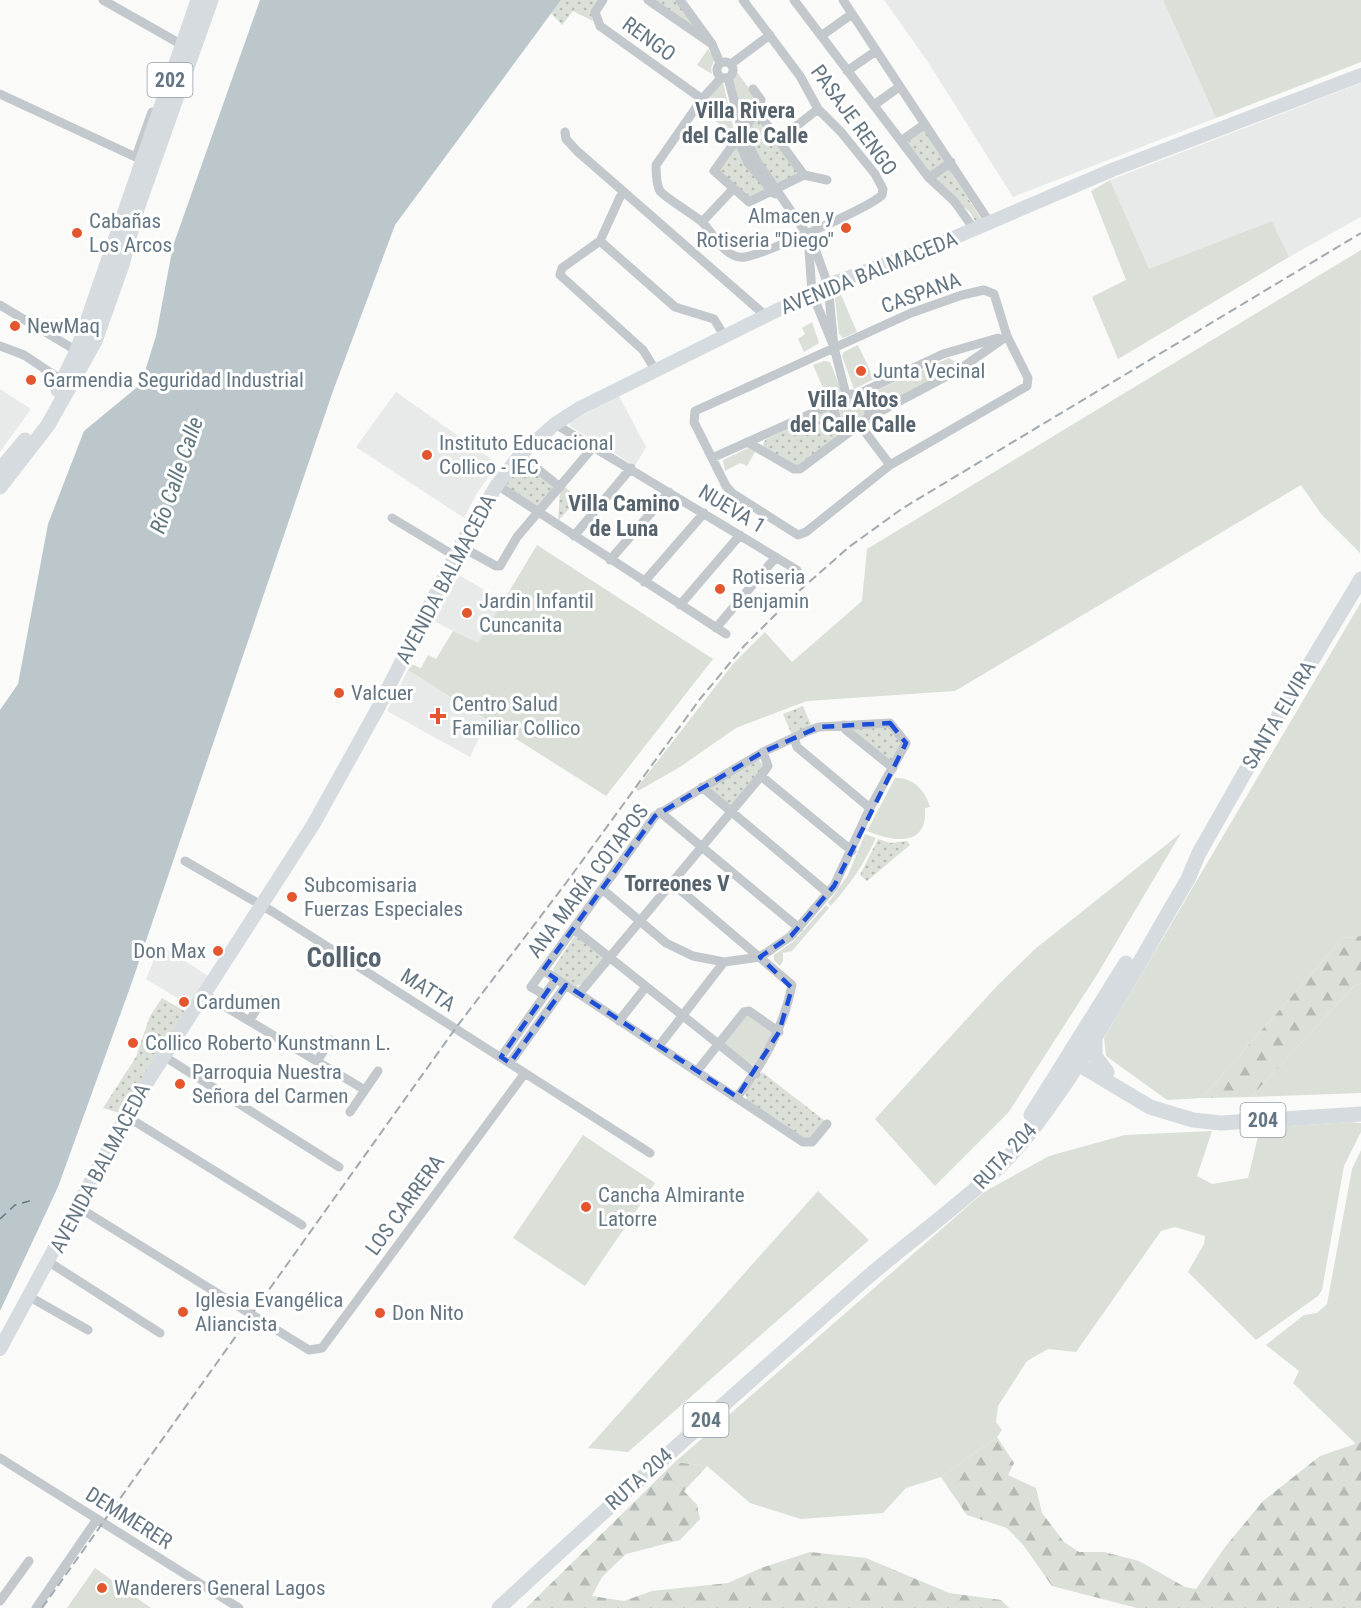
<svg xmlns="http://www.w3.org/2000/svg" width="1361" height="1608" viewBox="0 0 1361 1608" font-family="'Roboto Condensed',sans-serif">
	<defs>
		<pattern id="forest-firs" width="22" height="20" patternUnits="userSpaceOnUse" patternTransform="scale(1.5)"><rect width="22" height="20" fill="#dadfd7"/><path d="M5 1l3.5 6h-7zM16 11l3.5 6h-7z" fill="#b4b9b4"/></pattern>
		<pattern id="park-dots" width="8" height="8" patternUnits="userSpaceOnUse" patternTransform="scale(1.5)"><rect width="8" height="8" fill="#dadfd7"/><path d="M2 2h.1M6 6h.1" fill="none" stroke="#b4b9b4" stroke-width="1.8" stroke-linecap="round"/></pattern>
	</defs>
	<rect width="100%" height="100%" fill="#fafaf8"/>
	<path fill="#e8e9e9" d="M884 0H1163L1216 118 1013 197 926 59Z
		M1361 83V217L1289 257 1272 221 1149 270 1110 180Z
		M0 389 31 409 0 452Z
		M396 392 498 464 477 493 464 518 356 447Z
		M619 396 646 447 635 466 570 426V422Z
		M459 575 503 601 478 644 434 621Z
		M408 670 487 721 470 757 387 711Z
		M160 945 208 976 190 1006 146 979Z"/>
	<path fill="#dadfd7" d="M1163 0H1361V62L1216 118Z
		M708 49 715 59 711 68 712 74 697 65Z
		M736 71 758 100 746 119H742L732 79Z
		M720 82H723L735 135 701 111Z
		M1110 180 1149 269 1272 221 1289 257 1118 359 1092 297 1126 280 1091 191Z
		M1361 250 1360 553 1322 515 1301 485 955 691 807 701 736 728 680 767 638 791 636 789 733 664 765 632 792 662 862 601 867 549Z
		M839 290 857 332 843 338 839 334 835 298Z
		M812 322 819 343 804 352 798 339 805 334 802 328Z
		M858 345 874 379 854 389 842 356 844 352Z
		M949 358 955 362 953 370 878 408 872 395 875 391Z
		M824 361 830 362 841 390 838 395 828 399 813 365Z
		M840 411a13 13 0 1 1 26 0a13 13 0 1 1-26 0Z
		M748 448 755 452 747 466 740 463 725 471 723 460Z
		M537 545 713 659 606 796 408 670 411 664 421 668 428 655 436 659 453 631 478 643Z
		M1361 602V936L1343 938 1202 1098 1167 1100 1106 1056 1104 1038Z
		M895 778C913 777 925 790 930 807L925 808C928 849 891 841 867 831Z
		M1181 833 1098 973 1008 1113 935 1186 875 1119 997 986 1035 949Z
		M865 834 876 838C864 864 851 883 831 906L828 903 848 875Z
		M826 905 829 908 792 951 783 953V961L780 966 774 960V955L794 941Z
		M1361 983V1093L1251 1097 1354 986Z
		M748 1012 774 1032 754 1066 724 1044Z
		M1350 1122 1361 1123V1132L1344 1166 1322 1290 1318 1296 1256 1340 1188 1272 1204 1244 1205 1236 1175 1227 1161 1231 1076 1352 1048 1349 1027 1361 998 1406 996 1422 1002 1430 997 1437 941 1477 906 1488 883 1513 801 1519 750 1503 707 1466 675 1462 984 1192 1049 1156 1125 1135 1212 1131 1197 1176 1212 1184 1248 1178 1260 1128Z
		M583 1135 655 1183 585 1286 513 1238Z
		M1361 1150V1442L1357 1445 1293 1383 1299 1371 1266 1345 1304 1315 1317 1313 1327 1304 1352 1169Z
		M818 1191 869 1240 628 1452 588 1448Z
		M95 1568 151 1608H67Z"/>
	<path fill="url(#forest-firs)" d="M1361 936V983L1354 986 1251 1097 1202 1098 1343 938Z
		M997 1437 1014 1463 1008 1475 1036 1488 1042 1513 1064 1542 1079 1552H1104L1139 1561 1185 1587 1196 1589 1225 1547 1263 1501 1320 1456 1361 1442V1608H1137L1052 1586 1024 1546 1007 1528 967 1515 941 1477Z
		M675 1462 707 1466 684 1491 697 1505 700 1519 680 1540 626 1554 602 1577 592 1596 624 1601 652 1591 728 1583 761 1568 810 1552 866 1558 949 1593 1001 1600 1009 1608H526Z"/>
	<path fill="url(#park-dots)" d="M561 0H598L592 9 593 21 573 11 562 25 551 13Z
		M652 0H677L694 27Z
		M757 114 800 175 779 185 762 165 745 131Z
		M920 130 925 131 983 222 977 224 970 212 946 192 907 143Z
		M737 143 767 188 750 198 718 170Z
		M830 410 833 411 835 418 846 432 800 469 764 449 763 444 766 439Z
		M523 459 555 488 536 509 503 487Z
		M564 486 578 499 558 521 560 491Z
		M803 706 811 725 792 735 783 714Z
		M886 725 901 742V747L891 763 848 728Z
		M757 758 764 766 731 808 707 789Z
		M878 839 890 843 907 841 910 845 867 881 860 875Z
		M576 934 605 957 582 984 576 986 554 973 553 969Z
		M162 998 188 1013 123 1114 103 1108 136 1057 150 1016Z
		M762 1072 825 1121 811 1138H805L747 1100 745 1093Z"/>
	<path fill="#bbc7cb" d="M260 0H561L395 225 333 391 132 982 58 1187 0 1311V710L18 684 48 524 84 431 141 384 156 336 173 246Z"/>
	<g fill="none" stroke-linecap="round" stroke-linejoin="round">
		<path stroke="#60757c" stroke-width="1.5" stroke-dasharray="8 6" stroke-linecap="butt" d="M0 1219 15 1205 33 1200"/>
		<path stroke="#c3c8cc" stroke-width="9" d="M103 0 177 42
			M603 0 595 12 600 26 702 99
			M648 0 712 44
			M680 0 712 44 720 63
			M794 0 929 178 954 201 974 229
			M843 0 990 223
			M821 36 852 14
			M717 70a8 8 0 1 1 16 0a8 8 0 1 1-16 0Z
			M731 64 770 35
			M847 71 876 51
			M721 78 702 99 656 165C656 173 656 184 660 191 664 197 693 214 701 221 713 232 725 260 745 257 764 254 869 208 882 195L883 189 875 174 841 132 818 109 800 76 743 0
			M728 78 742 130 756 160 813 243 828 285 834 347
			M753 89 761 100 757 111 714 171 749 202 804 175 757 111
			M0 94 142 160
			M874 105 899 87
			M565 132 566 139 577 151 766 316
			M737 137 748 163 775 194
			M780 139 818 109
			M901 141 925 124
			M137 154 152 112
			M804 175 827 180
			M929 178 951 162
			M620 197 600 241 562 268 560 275 643 350 656 371
			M702 222 733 189
			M808 235 812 293 834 347 846 395
			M600 241 675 307 714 319 725 337
			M984 290 994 294 1007 336 1028 378 1027 386 890 465 806 532 798 535 732 493 726 486 694 422 695 411 911 313 962 295Z
			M0 305 77 351
			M0 346 24 355 63 381
			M835 411a17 17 0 1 1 34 0a17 17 0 1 1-34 0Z
			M856 395 943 354 998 338
			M866 419 960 369 1007 336
			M555 424 797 570
			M860 425 890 465
			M747 442 794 469H800L855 428
			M520 455 560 487
			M712 458 837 402
			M497 485 726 634
			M392 518 455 556
			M574 536 631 468
			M460 546 496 566H500L517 537 594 446
			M610 560 669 492
			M644 582 704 513
			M680 605 740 535
			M716 628 776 557
			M844 725 846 730 893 768
			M794 738 797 747 870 808
			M761 776 852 851
			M702 787 828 893
			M660 812 799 928
			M185 861 273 912 650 1153
			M672 883 792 985C784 1027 764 1063 737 1097
			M574 929 756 1074
			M543 970 803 1142H812L827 1124
			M204 994 365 1090
			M579 994 761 776 768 766 763 752
			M545 995 531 987 655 816 763 752 808 731 819 727 890 723 906 743 870 808 834 886 791 936 760 957 724 962 693 956 666 943 602 889
			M250 1020 262 1000
			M619 1021 645 988
			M659 1046 724 962
			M162 1055 339 1167
			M501 1057 556 979
			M317 1061 331 1040
			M510 1063 566 985
			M697 1071 744 1012 749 1011 779 1032
			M350 1112 378 1071
			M126 1116 302 1225
			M78 1207 309 1350 322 1348 525 1073
			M49 1262 160 1333
			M30 1297 88 1330
			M0 1458 239 1608
			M0 1601 29 1561
			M36 1608 97 1519"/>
		<path stroke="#d6dbdf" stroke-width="14" d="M0 1349 130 1109 313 825 378 708 460 546 497 485 520 455 555 424 580 408 828 285 937 245 1112 170 1361 75"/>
		<path stroke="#d6dbdf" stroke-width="15" d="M1095 1038V1056L1107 1072
			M1070 1059 1150 1107 1193 1120 1221 1123 1361 1114
			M1031 1115 1126 963
			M499 1608C618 1497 740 1390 862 1282 919 1232 985 1190 1032 1130 1092 1052 1138 963 1188 879L1199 853 1245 772 1361 579"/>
		<path stroke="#d6dbdf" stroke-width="15" d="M58 390 77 351 198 0
			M0 470 25 440
			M0 487 48 425 95 341 122 265 137 209 211 0"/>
		<path stroke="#a2aab0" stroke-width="2" stroke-dasharray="9 4.5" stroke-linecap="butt" d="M42 1608 455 1029 566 883 700 699 744 646 799 591 849 547 903 508 1361 233"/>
	</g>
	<path fill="none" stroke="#1d4ed8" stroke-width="4.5" stroke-dasharray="12 8" stroke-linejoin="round" d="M890 723 906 743 834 886 791 936 760 957 792 988 779 1032 737 1097 566 985 510 1063 501 1057 556 979 543 970 655 816 763 752 819 727Z"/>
	<g fill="#e4572e" stroke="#fff" stroke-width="2">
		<circle cx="846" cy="228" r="6"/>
		<circle cx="77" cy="233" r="6"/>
		<circle cx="15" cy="326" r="6"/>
		<circle cx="861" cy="371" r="6"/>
		<circle cx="31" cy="380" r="6"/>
		<circle cx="427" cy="455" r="6"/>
		<circle cx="720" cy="589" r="6"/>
		<circle cx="467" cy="613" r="6"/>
		<circle cx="339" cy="693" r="6"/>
		<path d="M435 707h6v6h6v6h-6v6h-6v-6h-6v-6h6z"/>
		<circle cx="292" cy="897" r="6"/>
		<circle cx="218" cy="951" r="6"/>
		<circle cx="184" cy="1002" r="6"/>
		<circle cx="133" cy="1043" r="6"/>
		<circle cx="180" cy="1084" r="6"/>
		<circle cx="586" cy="1207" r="6"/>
		<circle cx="183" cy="1312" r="6"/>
		<circle cx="380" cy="1313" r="6"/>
		<circle cx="102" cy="1588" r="6"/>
	</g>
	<g text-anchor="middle" stroke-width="6" stroke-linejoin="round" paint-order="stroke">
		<g fill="#fff" stroke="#939fa8" stroke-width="1.5">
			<rect x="147.5" y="63" width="45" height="34" rx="4.5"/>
			<rect x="1240.5" y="1103" width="45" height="34" rx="4.5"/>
			<rect x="683.5" y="1403" width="45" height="34" rx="4.5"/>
		</g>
		<g font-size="20" font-weight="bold" fill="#657683">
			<text x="170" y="87">202</text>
			<text x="1263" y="1127">204</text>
			<text x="706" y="1427">204</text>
		</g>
		<g font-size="21" fill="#657683" stroke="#fff">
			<text transform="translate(649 39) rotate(36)" y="7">RENGO</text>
			<text transform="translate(854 120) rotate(54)" y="7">PASAJE RENGO</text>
			<text transform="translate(869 273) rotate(-22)" y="7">AVENIDA BALMACEDA</text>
			<text transform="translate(921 293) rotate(-20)" y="7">CASPANA</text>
			<text transform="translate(732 509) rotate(31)" y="7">NUEVA 1</text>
			<text transform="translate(446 579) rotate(-62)" y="7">AVENIDA BALMACEDA</text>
			<text transform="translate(1279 715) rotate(-59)" y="7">SANTA ELVIRA</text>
			<text transform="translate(588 881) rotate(-53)" y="7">ANA MARÍA COTAPOS</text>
			<text transform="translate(428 990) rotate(33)" y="7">MATTA</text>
			<text transform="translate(1005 1156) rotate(-47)" y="7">RUTA 204</text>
			<text transform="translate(100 1168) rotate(-62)" y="7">AVENIDA BALMACEDA</text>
			<text transform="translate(405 1205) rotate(-54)" y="7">LOS CARRERA</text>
			<text transform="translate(639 1479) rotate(-42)" y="7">RUTA 204</text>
			<text transform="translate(129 1518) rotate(32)" y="7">DEMMERER</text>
		</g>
		<g font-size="21" fill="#657683" stroke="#fff" text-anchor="start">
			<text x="834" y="223" text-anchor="end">Almacen y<tspan x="834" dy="24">Rotiseria "Diego"</tspan></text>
			<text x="89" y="228">Cabañas<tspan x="89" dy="24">Los Arcos</tspan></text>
			<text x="27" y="333">NewMaq</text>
			<text x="873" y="378">Junta Vecinal</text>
			<text x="43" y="387">Garmendia Seguridad Industrial</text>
			<text x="439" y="450">Instituto Educacional<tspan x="439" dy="24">Collico - IEC</tspan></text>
			<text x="732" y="584">Rotiseria<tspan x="732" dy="24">Benjamin</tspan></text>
			<text x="479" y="608">Jardin Infantil<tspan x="479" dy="24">Cuncanita</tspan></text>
			<text x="351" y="700">Valcuer</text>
			<text x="452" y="711">Centro Salud<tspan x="452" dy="24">Familiar Collico</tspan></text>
			<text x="304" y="892">Subcomisaria<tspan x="304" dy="24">Fuerzas Especiales</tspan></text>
			<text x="206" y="958" text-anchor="end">Don Max</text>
			<text x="196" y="1009">Cardumen</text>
			<text x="145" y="1050">Collico Roberto Kunstmann L.</text>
			<text x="192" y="1079">Parroquia Nuestra<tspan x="192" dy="24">Señora del Carmen</tspan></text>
			<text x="598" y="1202">Cancha Almirante<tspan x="598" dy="24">Latorre</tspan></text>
			<text x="195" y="1307">Iglesia Evangélica<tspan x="195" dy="24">Aliancista</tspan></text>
			<text x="392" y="1320">Don Nito</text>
			<text x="114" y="1595">Wanderers General Lagos</text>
		</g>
		<g font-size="22" font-weight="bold" fill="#57646e" stroke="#fff">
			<text x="745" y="118">Villa Rivera<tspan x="745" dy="25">del Calle Calle</tspan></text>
			<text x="853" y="407">Villa Altos<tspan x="853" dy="25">del Calle Calle</tspan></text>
			<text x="624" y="511">Villa Camino<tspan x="624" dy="25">de Luna</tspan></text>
			<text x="677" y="891">Torreones V</text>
		</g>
		<g font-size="22" font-style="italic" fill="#60757c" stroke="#fff">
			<text transform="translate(176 475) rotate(-71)" y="8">Río Calle Calle</text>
		</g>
		<g font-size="27" font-weight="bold" fill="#57646e" stroke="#fff">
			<text x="344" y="967">Collico</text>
		</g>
	</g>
</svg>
